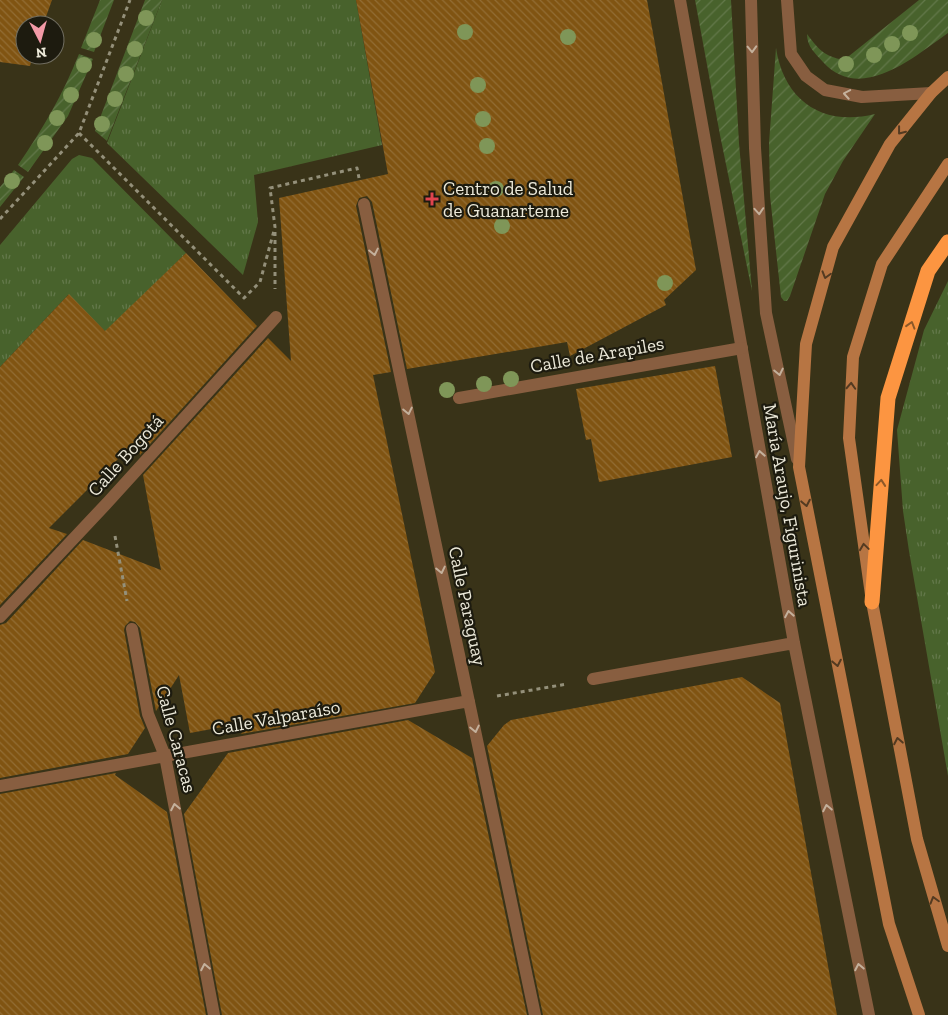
<svg xmlns="http://www.w3.org/2000/svg" width="948" height="1015" viewBox="0 0 948 1015" font-family="'Zilla Slab',serif">
	<defs>
		<pattern id="grass-tufts" width="24" height="20" patternUnits="userSpaceOnUse" patternTransform="scale(1.25)"><rect width="24" height="20" fill="#48622c"/><path d="M3 7l-1-3M5 7V3M7 7l1-3M15 17l-1-3M17 17v-4M19 17l1-3" fill="none" stroke="#63784a"/></pattern>
		<pattern id="garden-furrows" width="10" height="10" patternUnits="userSpaceOnUse" patternTransform="scale(1.25)"><rect width="10" height="10" fill="#48622c"/><path d="M-1 1l2-2M0 10L10 0M9 11l2-2" fill="none" stroke="#63784a"/></pattern>
		<pattern id="building-back-hatch" width="6" height="6" patternUnits="userSpaceOnUse" patternTransform="scale(1.25)"><rect width="6" height="6" fill="#805412"/><path d="M-1 5l2 2M0 0l6 6M5-1l2 2" fill="none" stroke="#926d34"/></pattern>
	</defs>
	<rect width="100%" height="100%" fill="#393318"/>
	<path fill="url(#grass-tufts)" d="M162 0H356L382 145 254 175 258 222 243 275 107 143Z
		M79 155 92 158 186 253 106 332 68 295 0 367V245L72 159Z
		M948 281V776L909 551 903 511 897 430 924 330Z"/>
	<path fill="url(#garden-furrows)" d="M100 0H114L94 52 81 48Z
		M145 0H162L107 141 95 131Z
		M695 0H731L739 143 752 291 720 135Z
		M919 0H948V33C915 56 861 104 823 62 815 53 807 47 807 34 819 50 824 56 844 60Z
		M776 48C784 101 823 127 875 114L843 161 825 194 790 296 787 301H784L781 297 770 196 769 143Z
		M79 54 93 59 68 116 28 172 18 165C43 129 63 94 79 54Z
		M14 170 24 177 0 207V187Z"/>
	<path fill="url(#building-back-hatch)" d="M0 0H52L43 25H25V55H33L30 66 0 62Z
		M356 0H647L696 270 664 300 666 305 570 356 567 342 407 369 372 202 367 196 359 198 356 206 391 372 373 375 435 672 415 703 241 734 250 722 190 733 179 675 156 711 140 628 135 622 130 621 125 626 124 630 140 716 145 728 128 754 0 778V625L6 623 83 540 161 570 143 475 268 338 291 361 279 198 388 174Z
		M186 253 257 326 140 455 137 440 49 528 67 534 0 605V367L69 294 105 331Z
		M715 366 732 457 599 482 591 439 586 440 576 389Z
		M742 677 780 703 837 1015H543L487 746 504 725 511 720Z
		M408 720 472 758 527 1015H222L184 814 228 753Z
		M116 773 115 775 167 812 206 1015H0V794Z"/>
	<g fill="none" stroke-linecap="round" stroke-linejoin="round">
		<path stroke="#94907a" stroke-width="3" stroke-dasharray="4 4" stroke-linecap="butt" d="M79 133 244 298 260 282 275 227 270 188 357 168 359 178
			M0 219 79 133 130 0
			M275 232V289
			M115 536 127 601
			M497 696 567 684"/>
		<path stroke="#885e40" stroke-width="12" d="M680 0 794 643 869 1015
			M751 0 755 148 766 313 797 459
			M787 0 791 54 806 76 825 90 862 97 931 93
			M593 679 794 643"/>
		<path stroke="#885e40" stroke-width="12" d="M364 204 535 1015
			M459 398 742 348
			M0 617 108 502 276 317
			M132 629 148 714 165 756 214 1015
			M0 786 469 701"/>
		<path stroke="#b77543" stroke-width="12" d="M948 164 882 264 853 357 849 438 872 602 917 839 948 946
			M919 1015 889 924 799 467 806 344 833 247 890 144 931 93 948 77"/>
		<path stroke="#fc9541" stroke-width="15" d="M872 602 888 398 928 271 948 242"/>
	</g>
	<g fill="#7f9658">
		<circle cx="146" cy="18" r="8"/>
		<circle cx="465" cy="32" r="8"/>
		<circle cx="910" cy="33" r="8"/>
		<circle cx="568" cy="37" r="8"/>
		<circle cx="94" cy="40" r="8"/>
		<circle cx="892" cy="44" r="8"/>
		<circle cx="135" cy="49" r="8"/>
		<circle cx="874" cy="55" r="8"/>
		<circle cx="846" cy="64" r="8"/>
		<circle cx="84" cy="65" r="8"/>
		<circle cx="126" cy="74" r="8"/>
		<circle cx="478" cy="85" r="8"/>
		<circle cx="71" cy="95" r="8"/>
		<circle cx="115" cy="99" r="8"/>
		<circle cx="57" cy="118" r="8"/>
		<circle cx="483" cy="119" r="8"/>
		<circle cx="102" cy="124" r="8"/>
		<circle cx="45" cy="143" r="8"/>
		<circle cx="487" cy="146" r="8"/>
		<circle cx="12" cy="181" r="8"/>
		<circle cx="496" cy="189" r="8"/>
		<circle cx="502" cy="226" r="8"/>
		<circle cx="665" cy="283" r="8"/>
		<circle cx="511" cy="379" r="8"/>
		<circle cx="484" cy="384" r="8"/>
		<circle cx="447" cy="390" r="8"/>
	</g>
	<defs><path id="oneway-chevron" d="M-2-3.5L2.5 0L-2 3.5" fill="none" stroke-width="1.6" stroke-linecap="round" stroke-linejoin="round" transform="scale(1.25)"/></defs>
	<g stroke="#c4b19c">
		<use href="#oneway-chevron" transform="translate(752 49) rotate(88)"/>
		<use href="#oneway-chevron" transform="translate(847 94) rotate(-170)"/>
		<use href="#oneway-chevron" transform="translate(759 211) rotate(86)"/>
		<use href="#oneway-chevron" transform="translate(374 252) rotate(78)"/>
		<use href="#oneway-chevron" transform="translate(779 372) rotate(78)"/>
		<use href="#oneway-chevron" transform="translate(408 411) rotate(78)"/>
		<use href="#oneway-chevron" transform="translate(760 454) rotate(-100)"/>
		<use href="#oneway-chevron" transform="translate(441 570) rotate(78)"/>
		<use href="#oneway-chevron" transform="translate(789 614) rotate(-100)"/>
		<use href="#oneway-chevron" transform="translate(475 729) rotate(78)"/>
		<use href="#oneway-chevron" transform="translate(175 807) rotate(-101)"/>
		<use href="#oneway-chevron" transform="translate(827 808) rotate(-101)"/>
		<use href="#oneway-chevron" transform="translate(205 967) rotate(-101)"/>
		<use href="#oneway-chevron" transform="translate(859 967) rotate(-101)"/>
	</g>
	<g stroke="#533a21">
		<use href="#oneway-chevron" transform="translate(901 131) rotate(128)"/>
		<use href="#oneway-chevron" transform="translate(826 275) rotate(106)"/>
		<use href="#oneway-chevron" transform="translate(851 386) rotate(-87)"/>
		<use href="#oneway-chevron" transform="translate(806 503) rotate(79)"/>
		<use href="#oneway-chevron" transform="translate(864 547) rotate(-98)"/>
		<use href="#oneway-chevron" transform="translate(837 663) rotate(79)"/>
		<use href="#oneway-chevron" transform="translate(898 741) rotate(-101)"/>
		<use href="#oneway-chevron" transform="translate(934 900) rotate(-106)"/>
	</g>
	<g stroke="#8c5828">
		<use href="#oneway-chevron" transform="translate(911 325) rotate(-73)"/>
		<use href="#oneway-chevron" transform="translate(881 483) rotate(-85)"/>
	</g>
	<path fill="#e0444e" stroke="#1d1b0f" stroke-width="2" d="M429.5 191.5h5v5h5v5h-5v5h-5v-5h-5v-5h5z"/>
	<g text-anchor="middle" stroke-width="4.5" stroke-linejoin="round" paint-order="stroke">
		<g font-size="19" fill="#ece9d9" stroke="#1d1b0f" text-anchor="start">
			<text x="443" y="195">Centro de Salud<tspan x="443" dy="22">de Guanarteme</tspan></text>
		</g>
		<g font-size="19" fill="#ece9d9" stroke="#1d1b0f">
			<text transform="translate(597 354) rotate(-10)" y="7">Calle de Arapiles</text>
			<text transform="translate(125 455) rotate(-48)" y="7">Calle Bogotá</text>
			<text transform="translate(788 505) rotate(80)" y="7">María Araujo, Figurinista</text>
			<text transform="translate(468 606) rotate(78)" y="7">Calle Paraguay</text>
			<text transform="translate(276 717) rotate(-10)" y="7">Calle Valparaíso</text>
			<text transform="translate(177 739) rotate(75)" y="7">Calle Caracas</text>
		</g>
	</g>
	<g transform="translate(40 40) rotate(174)"><circle r="24" fill="#1d1b0f" stroke="#706d60"/>
	<path d="M0-4L9 19L0 12L-9 19Z" fill="#f39aa7"/>
	<text y="-8" font-size="14" font-weight="bold" text-anchor="middle" fill="#ece9d9">N</text>
	</g>
</svg>
